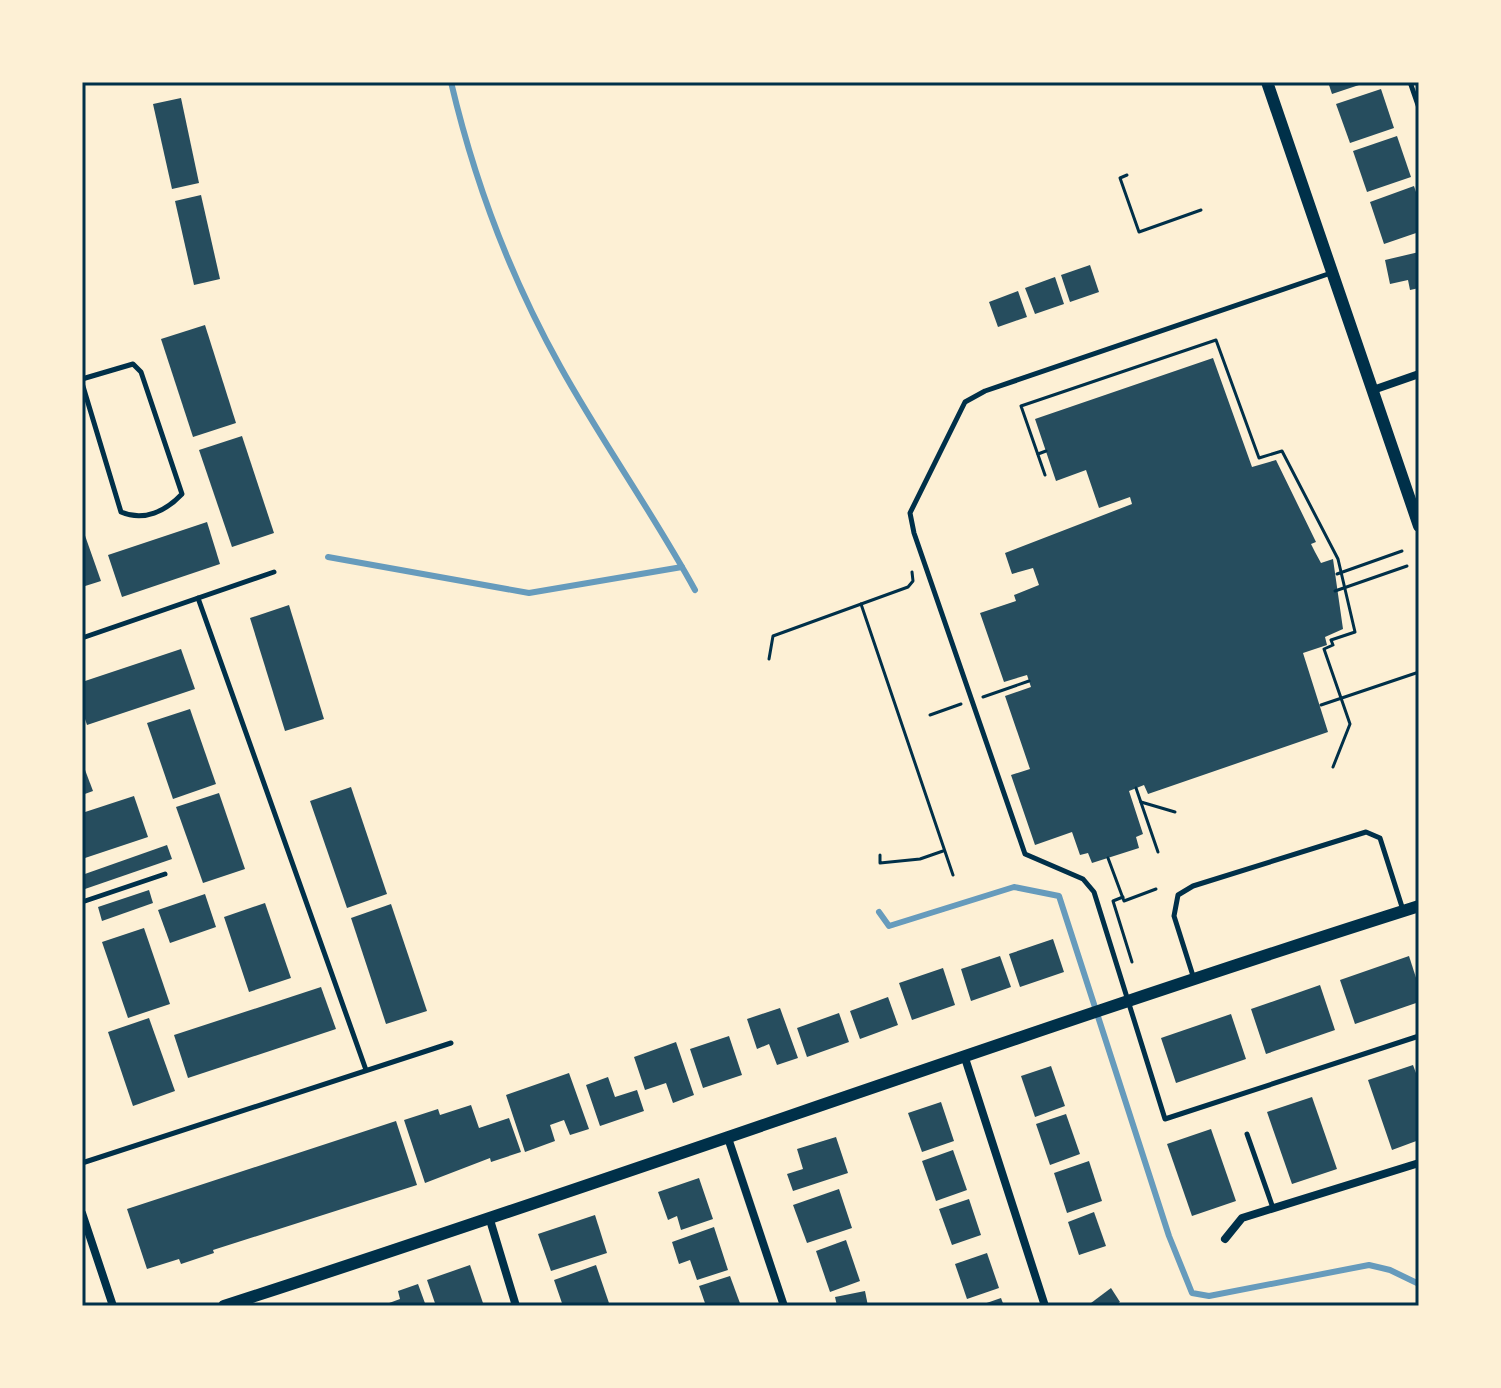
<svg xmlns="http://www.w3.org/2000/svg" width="1501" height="1388" viewBox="0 0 1501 1388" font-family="Commissioner,sans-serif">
<rect width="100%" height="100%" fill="#fdf0d5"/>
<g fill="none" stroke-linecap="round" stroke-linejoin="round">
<g stroke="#669bbc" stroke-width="6">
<path d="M451,82c23,98 60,196 109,284 42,76 93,147 135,224"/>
<polyline points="328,557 529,593 682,567"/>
<polyline points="879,912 889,926 1014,887 1059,896 1169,1236 1192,1293 1209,1296 1369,1265 1390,1270 1419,1284"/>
</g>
</g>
<g fill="#264d5e">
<polygon points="1328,82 1365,82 1365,83 1332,94"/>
<polygon points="1381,89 1394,128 1350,143 1336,104"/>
<polygon points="181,98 199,183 172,189 153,104"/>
<polygon points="1397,136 1411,177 1367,192 1353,151"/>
<polygon points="1414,186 1419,201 1419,232 1384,244 1370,202"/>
<polygon points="201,195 220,279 194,285 175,201"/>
<polygon points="1419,252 1419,288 1410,290 1408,280 1390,284 1385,260"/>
<polygon points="1090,265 1099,292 1070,302 1061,275"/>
<polygon points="1055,277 1064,304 1035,314 1025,288"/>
<polygon points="1018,291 1027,317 998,327 989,302"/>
<polygon points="205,325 236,423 193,437 161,339"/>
<polygon points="1213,358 1252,467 1276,460 1316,542 1311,544 1315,552 1321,563 1333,559 1343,629 1325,637 1327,645 1303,653 1328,732 1148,794 1144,785 1129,791 1143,834 1136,837 1139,848 1092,863 1088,853 1080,855 1072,832 1035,845 1011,775 1030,769 1005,696 1031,687 1027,675 1004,682 980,613 1016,601 1014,595 1039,585 1033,568 1012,574 1005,553 1132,504 1130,497 1099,508 1086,470 1056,481 1035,419"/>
<polygon points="242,436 274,533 232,547 199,450"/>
<polygon points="207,522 220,564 122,597 108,555"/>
<polygon points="82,527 101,581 82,587"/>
<polygon points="289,605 324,719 285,731 250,618"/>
<polygon points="181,649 195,689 87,725 82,710 82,682"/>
<polygon points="190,709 216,784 173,799 147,723"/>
<polygon points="82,762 93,791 82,795"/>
<polygon points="351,787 387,894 347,908 310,801"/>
<polygon points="219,793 245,869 203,883 176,807"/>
<polygon points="134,796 148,837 82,859 82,813"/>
<polygon points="167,845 172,859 85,889 82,875"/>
<polygon points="149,890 153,903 102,921 98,907"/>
<polygon points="205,894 216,927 170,943 158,910"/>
<polygon points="265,903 291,978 249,992 224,917"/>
<polygon points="391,904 427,1011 386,1024 351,918"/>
<polygon points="144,928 170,1004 128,1018 102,942"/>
<polygon points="1053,939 1064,972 1020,987 1009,954"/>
<polygon points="1000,956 1011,987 971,1001 961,969"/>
<polygon points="1409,956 1419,987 1419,1002 1355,1024 1340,980"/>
<polygon points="943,968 955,1005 912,1020 899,983"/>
<polygon points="1320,985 1335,1030 1266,1054 1251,1009"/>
<polygon points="321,987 336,1029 188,1078 174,1035"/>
<polygon points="888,997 898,1025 860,1039 850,1011"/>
<polygon points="780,1008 798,1058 777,1065 769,1044 757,1049 747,1019"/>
<polygon points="839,1013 849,1042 807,1057 797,1028"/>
<polygon points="1231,1014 1246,1059 1176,1083 1161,1038"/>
<polygon points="149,1018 175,1091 133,1106 108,1032"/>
<polygon points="729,1036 742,1075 703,1088 690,1049"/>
<polygon points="676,1042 694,1095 673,1103 666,1083 645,1090 634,1057"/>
<polygon points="1413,1065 1419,1081 1419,1140 1392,1150 1368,1080"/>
<polygon points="1051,1066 1065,1106 1035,1117 1021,1076"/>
<polygon points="569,1073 589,1129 570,1135 564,1120 550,1125 555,1141 525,1152 506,1095"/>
<polygon points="608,1077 615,1097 637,1090 644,1111 600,1126 586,1085"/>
<polygon points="1312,1097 1337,1169 1292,1184 1267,1112"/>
<polygon points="941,1102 954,1141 922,1152 908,1113"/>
<polygon points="471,1105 479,1128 509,1118 521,1152 491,1162 490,1158 425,1183 404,1120 438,1109 440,1115"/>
<polygon points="1066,1114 1080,1154 1050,1165 1036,1124"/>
<polygon points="396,1121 417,1185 213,1250 214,1253 181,1264 179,1259 147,1269 127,1209"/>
<polygon points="1211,1129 1236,1201 1192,1216 1167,1144"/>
<polygon points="836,1137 848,1173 793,1191 787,1174 803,1169 797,1149"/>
<polygon points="953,1150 967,1190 936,1201 922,1161"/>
<polygon points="1089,1161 1102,1201 1067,1213 1054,1173"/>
<polygon points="699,1178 713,1219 681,1230 677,1216 668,1220 658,1192"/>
<polygon points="839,1189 852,1228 807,1243 793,1205"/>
<polygon points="969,1199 981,1235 952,1245 939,1209"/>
<polygon points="1094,1212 1106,1246 1079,1255 1068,1222"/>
<polygon points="595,1215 607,1253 551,1271 538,1234"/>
<polygon points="714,1227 728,1270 697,1280 690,1260 679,1264 672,1242"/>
<polygon points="846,1240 860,1281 830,1292 816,1251"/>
<polygon points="987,1253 999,1288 967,1299 955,1264"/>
<polygon points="470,1265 484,1306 436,1306 427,1280"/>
<polygon points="596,1265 610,1306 563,1306 554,1280"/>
<polygon points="730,1276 741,1306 706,1306 699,1286"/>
<polygon points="418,1284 426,1306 381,1306 400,1299 398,1291"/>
<polygon points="1111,1288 1120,1302 1114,1306 1093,1306 1091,1303"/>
<polygon points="865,1291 868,1306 837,1306 835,1297"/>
<polygon points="1001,1298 1004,1306 978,1306"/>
</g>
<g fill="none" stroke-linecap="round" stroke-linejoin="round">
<g stroke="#003049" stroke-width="3">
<polyline points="1127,175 1120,178 1139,232 1201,210"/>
<polyline points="1038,454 1046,451"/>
<polyline points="1045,475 1021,406 1216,340 1259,458 1282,451 1338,559 1355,632 1331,640 1333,645 1324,649 1350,724 1333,767"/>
<polyline points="1337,574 1402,551"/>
<polyline points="1335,591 1407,566"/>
<polyline points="861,604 953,875"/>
<polyline points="769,659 773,636 908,587 913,581 912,572"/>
<polyline points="983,697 1029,681"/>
<polyline points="1321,705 1419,672"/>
<polyline points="930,715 961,704"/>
<polyline points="1136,788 1158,852"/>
<polyline points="1141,802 1175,812"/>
<polyline points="880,855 880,863 920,859 943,851"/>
<polyline points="1108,858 1124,901 1156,889"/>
<polyline points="1123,897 1113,901 1132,962"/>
</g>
<g stroke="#003049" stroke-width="5">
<polyline points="1410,82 1419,108"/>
<polyline points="1331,273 985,391 965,402 910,513 914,533 1025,854 1083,879 1094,892 1165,1119 1419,1036"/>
<path d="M82,379l51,-15 8,8 41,122c-16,17 -38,28 -61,18l-39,-129"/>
<polyline points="198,598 366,1070"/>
<polyline points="82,638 274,572"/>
<polyline points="82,902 165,874"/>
<polyline points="1194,979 1174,916 1178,895 1193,886 1366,832 1380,838 1403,910"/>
<polyline points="1247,1134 1273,1208"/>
<polyline points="82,1163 451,1043"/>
</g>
<g stroke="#003049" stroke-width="8">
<polyline points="1373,390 1419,374"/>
<polyline points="964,1055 1045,1306"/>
<polyline points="728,1138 784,1306"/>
<polyline points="82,1213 113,1306"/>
<polyline points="490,1220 516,1306"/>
<polyline points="1225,1239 1242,1218 1419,1163"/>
</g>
<g stroke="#003049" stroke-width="12">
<polyline points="1267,82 1419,526"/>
<path d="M224,1306c400,-129 794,-273 1195,-400"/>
</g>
</g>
<rect width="1501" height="1388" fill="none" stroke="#fdf0d5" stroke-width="168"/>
<rect x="84" y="84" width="1333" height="1220" fill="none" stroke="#003049" stroke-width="3"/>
</svg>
